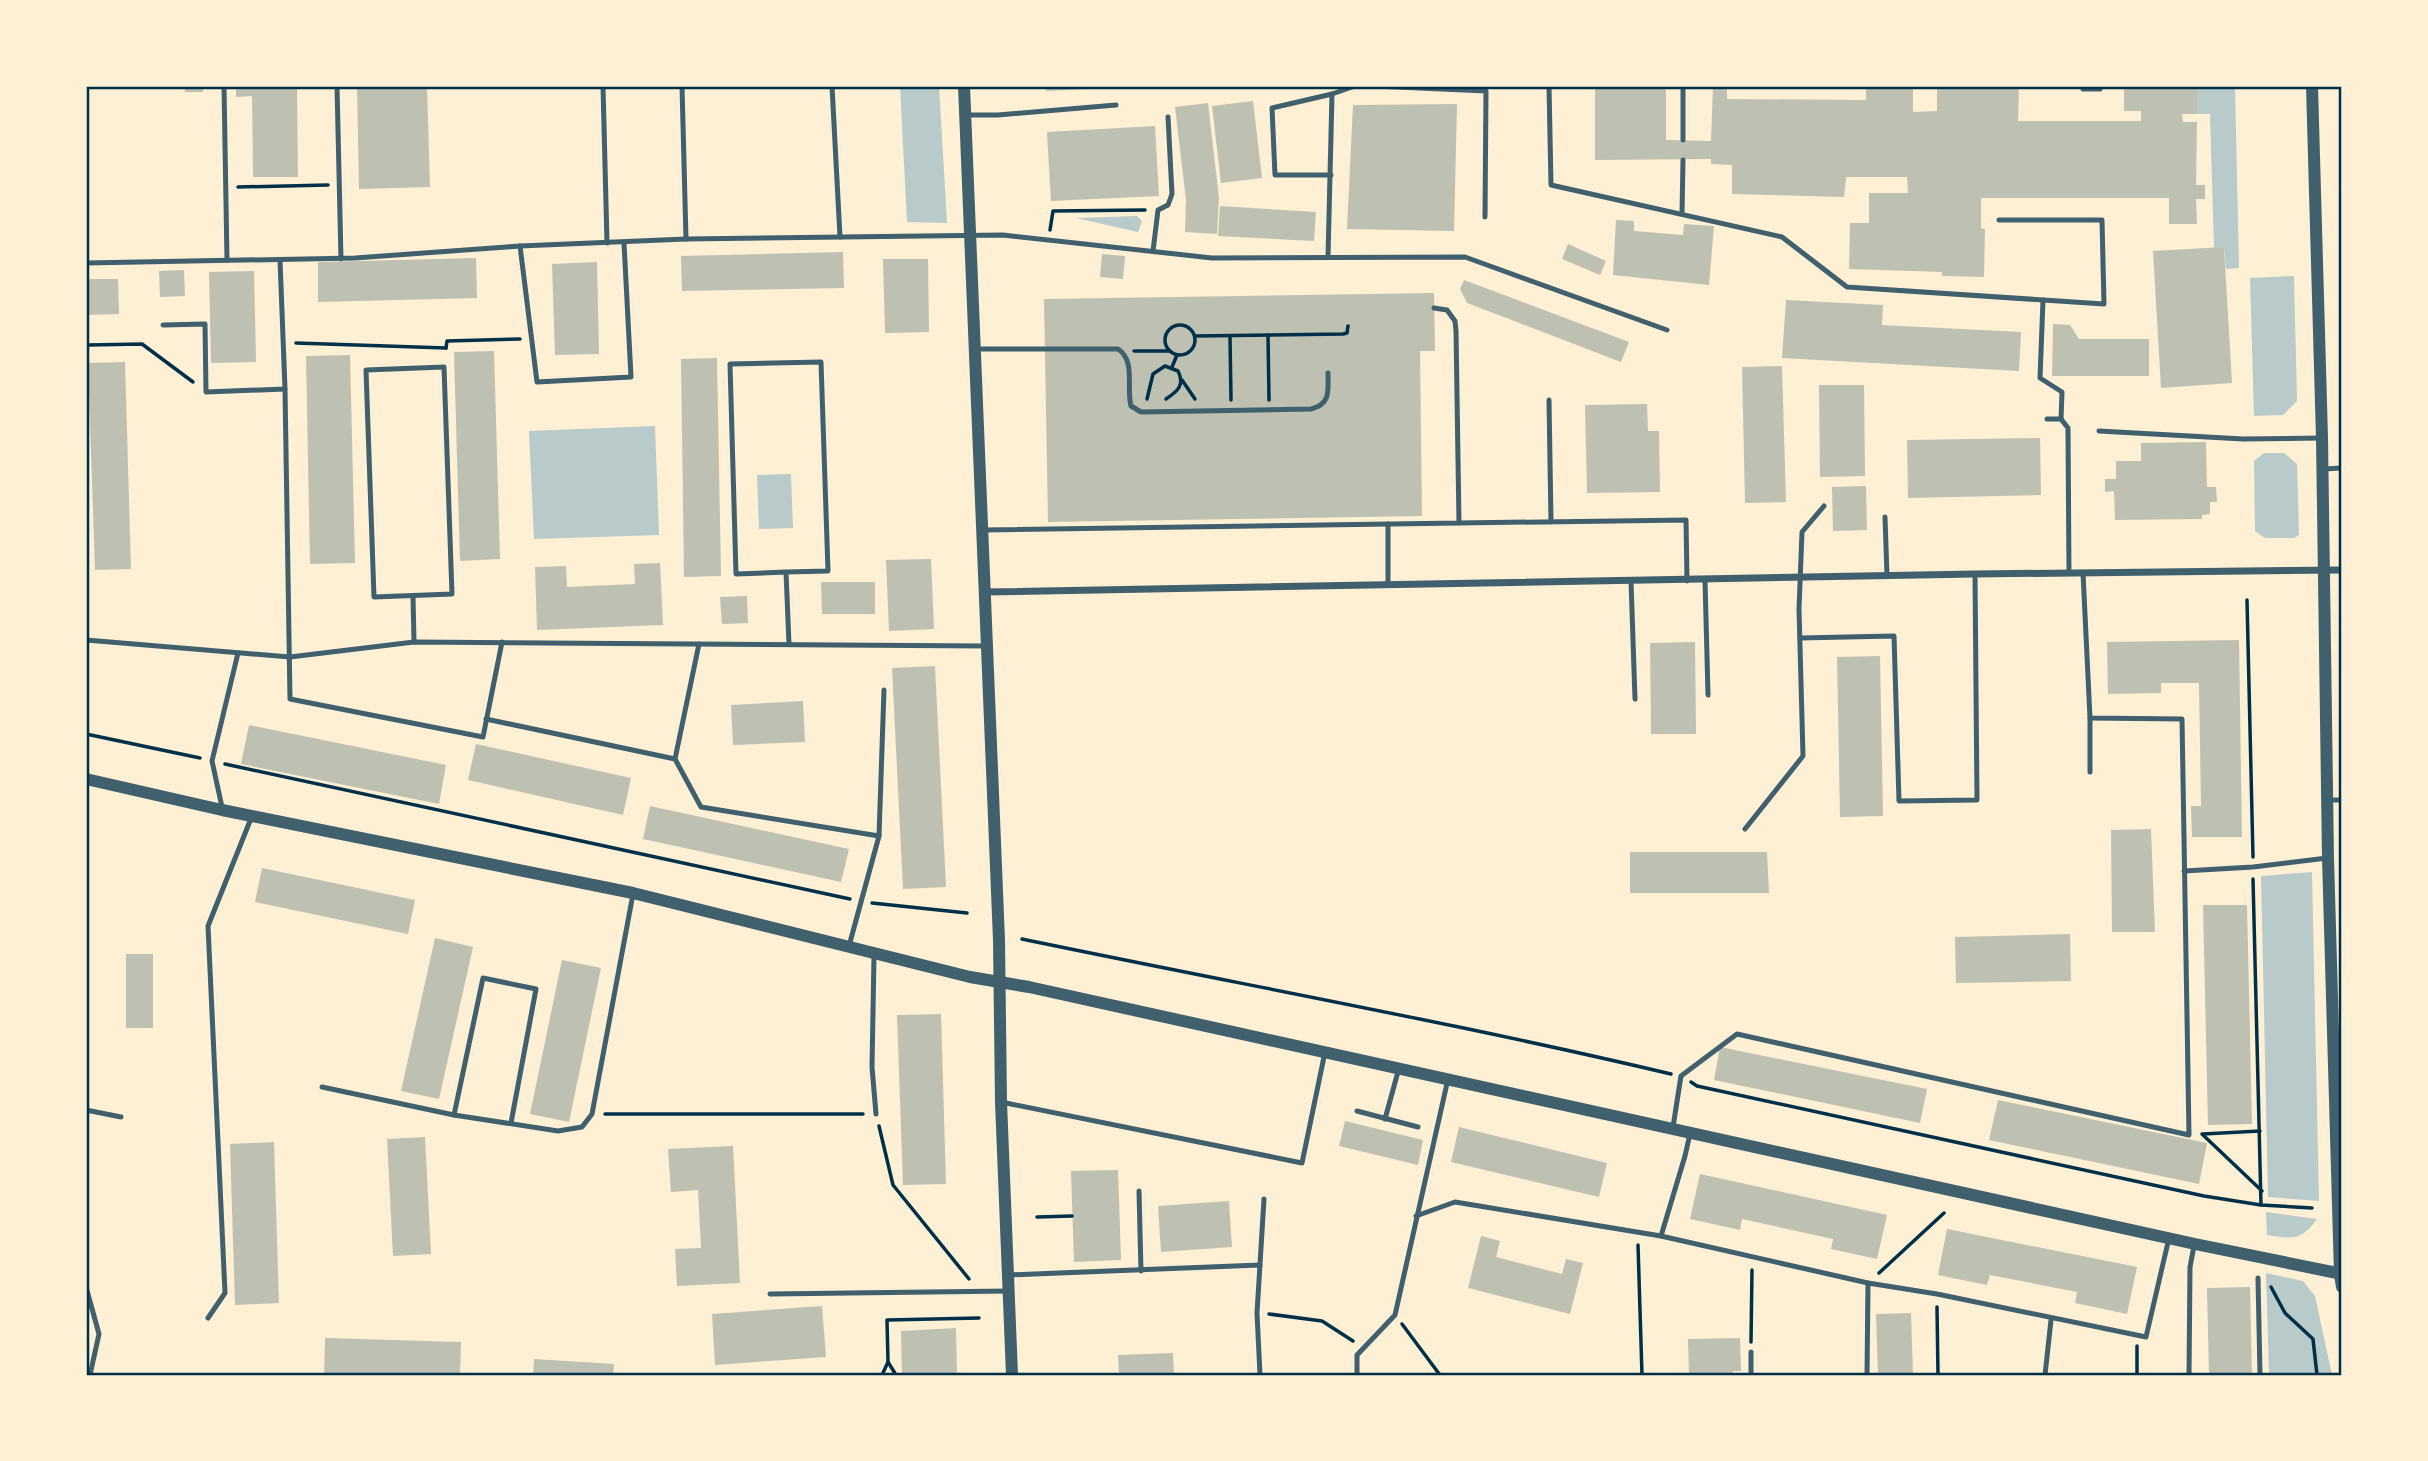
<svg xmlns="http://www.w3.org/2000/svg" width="2428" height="1461" viewBox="0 0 2428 1461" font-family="'DM Sans',sans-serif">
<rect width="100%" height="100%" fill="#fdf0d5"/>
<g fill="#b9caca">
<polygon points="900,86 939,86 947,223 907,222"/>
<polygon points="2197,86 2235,86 2239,268 2226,269 2224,247 2214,248 2210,114 2197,114"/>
<polygon points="1137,216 1142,221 1138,232 1076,218"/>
<polygon points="2294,276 2297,401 2283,415 2254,416 2250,278"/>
<polygon points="655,426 659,535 534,539 529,431"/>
<polygon points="2264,453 2284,453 2297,464 2299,535 2294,538 2265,538 2255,531 2254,461"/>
<polygon points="791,474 793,528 759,529 757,475"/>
<polygon points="2312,872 2319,1201 2268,1197 2261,876"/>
<path d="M2266,1212l51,7c-16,22 -25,20 -50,16z"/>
<polygon points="2266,1273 2303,1281 2315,1296 2332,1375 2269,1375"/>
</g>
<g fill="#bec0b2">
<polygon points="184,86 203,86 203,92 185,92"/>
<polygon points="236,86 297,86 298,177 253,177 252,96 236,97"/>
<polygon points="357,86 427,86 430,187 359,189"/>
<polygon points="1046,86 1090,86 1090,89 1046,91"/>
<polygon points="1595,86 1666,86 1666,140 1711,141 1713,86 1727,86 1727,99 1866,100 1866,86 1913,86 1913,112 1937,111 1937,86 2019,86 2018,121 2141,121 2141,111 2124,111 2124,86 2197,86 2197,114 2182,114 2183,122 2197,122 2196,185 2205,185 2205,199 2196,199 2197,224 2169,224 2169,198 1981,198 1981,228 1985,229 1984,277 1942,276 1942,272 1849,269 1850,223 1869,223 1869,193 1908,193 1907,177 1846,177 1844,197 1732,194 1732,165 1711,164 1711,159 1595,160"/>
<polygon points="1253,101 1262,178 1221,183 1212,106"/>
<polygon points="1208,103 1219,198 1217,234 1185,232 1186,200 1175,107"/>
<polygon points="1457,104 1454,231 1347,229 1353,105"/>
<polygon points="1155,126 1159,196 1051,201 1047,132"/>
<polygon points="1220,206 1316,212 1314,241 1218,236"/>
<polygon points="1616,220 1634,221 1634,231 1683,235 1684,224 1714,226 1709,285 1613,275"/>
<polygon points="1568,244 1606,261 1600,275 1562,259"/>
<polygon points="2224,247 2232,383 2161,388 2153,251"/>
<polygon points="843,252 844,288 682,291 681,256"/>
<polygon points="1102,254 1125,256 1123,279 1100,277"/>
<polygon points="476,258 477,298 318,302 318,262"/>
<polygon points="883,259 928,259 929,332 885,333"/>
<polygon points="597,262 599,354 555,355 552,264"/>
<polygon points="184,270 185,296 160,297 159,271"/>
<polygon points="254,271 256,362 211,363 209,272"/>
<polygon points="86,279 118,279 119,314 86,315"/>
<polygon points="1464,280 1629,342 1621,362 1467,303 1460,289"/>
<polygon points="1434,293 1435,351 1420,351 1422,516 1048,522 1044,299"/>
<polygon points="1786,300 1883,305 1882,325 2021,332 2019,371 1782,358"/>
<polygon points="2053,324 2070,325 2079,339 2149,339 2149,376 2052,376"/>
<polygon points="494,351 500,559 460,561 454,352"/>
<polygon points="350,355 355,563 310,564 306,356"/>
<polygon points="717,358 721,576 684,577 681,359"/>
<polygon points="125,362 131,569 95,570 88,363"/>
<polygon points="1782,366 1786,502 1745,503 1742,367"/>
<polygon points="1819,385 1864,385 1865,476 1820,477"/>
<polygon points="1647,404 1648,431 1659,431 1660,492 1587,493 1585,405"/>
<polygon points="2040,438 2041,495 1908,498 1907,440"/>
<polygon points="2206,442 2207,487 2216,487 2217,502 2210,502 2210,514 2202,515 2202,519 2115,520 2114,491 2105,492 2105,479 2116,479 2116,461 2141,461 2141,443"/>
<polygon points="1866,486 1867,530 1833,531 1832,487"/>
<polygon points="931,559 934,629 889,631 886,560"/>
<polygon points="660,563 663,625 537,630 535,567 566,566 567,587 635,584 634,564"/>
<polygon points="821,582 875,582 875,614 822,614"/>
<polygon points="747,596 748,623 722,624 720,597"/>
<polygon points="2239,640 2242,837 2192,837 2191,806 2201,806 2199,683 2161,683 2161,693 2108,694 2107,642"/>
<polygon points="1695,642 1696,734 1651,734 1650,643"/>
<polygon points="1880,656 1883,816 1840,817 1837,657"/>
<polygon points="935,666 946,887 903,889 892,668"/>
<polygon points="803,701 805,742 733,745 731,705"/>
<polygon points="249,725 446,765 439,804 241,764"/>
<polygon points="476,744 631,778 623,815 468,780"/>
<polygon points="650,806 849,849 841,882 643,839"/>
<polygon points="2151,829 2155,932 2112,932 2111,830"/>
<polygon points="1630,852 1767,852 1769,893 1630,893"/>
<polygon points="262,868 415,900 408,934 255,902"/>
<polygon points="2203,905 2247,905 2252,1124 2208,1125"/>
<polygon points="2070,934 2071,981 1956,983 1955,937"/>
<polygon points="435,938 473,947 439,1099 401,1091"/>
<rect x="126" y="954" width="27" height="74"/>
<polygon points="562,960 601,968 569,1122 530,1114"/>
<polygon points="941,1014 946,1184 903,1185 897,1015"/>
<polygon points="1720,1047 1927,1089 1920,1123 1714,1080"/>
<polygon points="1998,1100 2207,1143 2199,1184 1989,1140"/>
<polygon points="1345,1121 1423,1140 1418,1165 1339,1146"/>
<polygon points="1459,1127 1607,1163 1599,1197 1451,1162"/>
<polygon points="425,1137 431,1254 393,1256 387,1139"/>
<polygon points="274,1142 279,1303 235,1305 230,1144"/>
<polygon points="733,1146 740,1283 677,1286 675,1249 701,1248 698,1190 671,1192 668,1149"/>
<polygon points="1118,1170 1121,1260 1074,1262 1071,1171"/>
<polygon points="1700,1174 1887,1215 1877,1259 1831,1249 1833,1239 1742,1219 1740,1230 1690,1219"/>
<polygon points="1229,1201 1232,1247 1161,1252 1158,1206"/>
<polygon points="1947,1229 2137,1267 2127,1314 2075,1303 2077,1292 1990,1275 1987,1285 1938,1275"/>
<polygon points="1481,1236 1500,1241 1496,1257 1562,1274 1566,1259 1583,1263 1570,1314 1468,1288"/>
<polygon points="2250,1287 2252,1375 2209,1375 2207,1288"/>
<polygon points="822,1306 826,1357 715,1365 712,1314"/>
<polygon points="1911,1313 1913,1375 1878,1375 1876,1314"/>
<polygon points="956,1328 957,1375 902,1375 901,1331"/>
<polygon points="325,1338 461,1342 460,1375 324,1375"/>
<polygon points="1740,1338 1741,1371 1733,1371 1733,1375 1689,1375 1688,1339"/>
<polygon points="1173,1353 1174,1375 1119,1375 1118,1355"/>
<polygon points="534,1359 614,1364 613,1375 533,1375"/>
</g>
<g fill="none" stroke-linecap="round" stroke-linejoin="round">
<g stroke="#003049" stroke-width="3.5">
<polyline points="238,187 328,185"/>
<polyline points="1050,230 1053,211 1145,210"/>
<circle cx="1180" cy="340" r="15"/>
<polyline points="1268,335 1269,400"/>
<polyline points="1195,336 1343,334 1347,333 1348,326"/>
<polyline points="1230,336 1231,400"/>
<polyline points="296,343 446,348"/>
<polyline points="446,348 447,341 520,339"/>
<polyline points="1134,351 1170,351"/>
<polyline points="86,352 88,345 142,344 193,382"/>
<polyline points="1172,367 1177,355"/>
<polyline points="1182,380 1195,399"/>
<path d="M1147,399l6,-25 12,-8 13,5c7,14 0,20 -12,28"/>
<polyline points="2247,600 2253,857"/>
<polyline points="86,734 200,758"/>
<polyline points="225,764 850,899"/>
<polyline points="2253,879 2261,1205"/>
<polyline points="872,903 967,913"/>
<path d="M1022,939c216,45 434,84 649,135"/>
<polyline points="1691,1082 1697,1086 2204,1196 2261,1205 2312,1208"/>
<polyline points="605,1114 863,1114"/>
<polyline points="879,1126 893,1185 969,1279"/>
<polyline points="2202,1134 2262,1191"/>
<polyline points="2203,1134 2260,1131"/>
<polyline points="1037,1217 1072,1216"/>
<polyline points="1638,1245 1642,1375"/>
<polyline points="1879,1273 1944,1213"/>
<polyline points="2271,1287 2285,1313 2313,1339 2317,1375"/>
<polyline points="1937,1307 1938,1375"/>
<polyline points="1269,1314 1322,1321 1353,1341"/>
<polyline points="1402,1324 1440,1375"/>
<polyline points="1751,1342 1752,1270"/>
<polyline points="888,1362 896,1375"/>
<polyline points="882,1375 888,1362 887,1320 979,1318"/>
<polyline points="2137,1375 2137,1346"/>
</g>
<g stroke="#3f606c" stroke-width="5">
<polyline points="224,86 227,260"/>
<polyline points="337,86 341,259"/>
<polyline points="603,86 607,243"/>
<polyline points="682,86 686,239"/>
<polyline points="832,86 840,237"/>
<polyline points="1374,86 1486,91 1485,217"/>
<polyline points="1549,86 1551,185 1782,237 1847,287 2104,304 2102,220 1999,220"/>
<polyline points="2083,89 2100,89 2100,86"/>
<polyline points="966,115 998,115 1116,105"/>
<polyline points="1683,140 1683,86"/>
<polyline points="1331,175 1275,175 1272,108 1332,94"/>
<polyline points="1682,214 1683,160"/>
<polyline points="520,246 537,382 631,377 624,243"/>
<polyline points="1153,251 1158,210 1168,205 1172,194 1168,117"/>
<polyline points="1328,257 1332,94 1355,86"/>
<polyline points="86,263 355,258 520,246 686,239 1003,235 1212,258 1465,257 1667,330"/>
<polyline points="2043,300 2040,378 2062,392 2061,419"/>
<polyline points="163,325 205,324 206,392 285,389 280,260"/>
<path d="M976,349h142c18,12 8,38 13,57l10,6 170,-3c20,-5 17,-18 17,-36"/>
<polygon points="444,367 452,594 374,597 366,370"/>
<polyline points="285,389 290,699 483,737 502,642"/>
<polyline points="1549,400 1551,522"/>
<polyline points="2047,419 2061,419 2068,428 2069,573"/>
<polyline points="2099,431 2243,439 2322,438"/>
<polyline points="2324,469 2342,468"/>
<polyline points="1885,517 1887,576"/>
<polyline points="1459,523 1686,520 1687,581"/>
<polyline points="1388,524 1388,584"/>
<polyline points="984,530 1459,523 1456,331 1455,321 1447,310 1434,308"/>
<polyline points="786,572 828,571 821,362 730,364 736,574 786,572 789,644"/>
<polyline points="1705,580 1708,695"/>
<polyline points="1631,581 1635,699"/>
<polyline points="413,596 414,642"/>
<polyline points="1800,638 1894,636 1899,801 1977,800 1975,574"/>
<polyline points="86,640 290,657 414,642 986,646"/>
<polyline points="2090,718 2090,772"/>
<polyline points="486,719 675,759 701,807 879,836 884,690"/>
<polyline points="675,759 699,644"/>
<polyline points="2327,800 2342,800"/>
<polyline points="222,807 212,761 238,653"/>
<polyline points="1745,829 1803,756 1799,609 1802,532 1824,506"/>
<polyline points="2184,871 2253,867 2327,858"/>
<polyline points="849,946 879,836"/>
<polyline points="874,956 872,1067 876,1114"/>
<polyline points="322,1087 454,1115 558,1131 582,1127 592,1114 633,894"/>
<polyline points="1001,1102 1302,1163 1325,1052"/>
<polyline points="86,1110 121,1117"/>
<polyline points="1357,1111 1418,1127"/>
<polyline points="454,1115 483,978 536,989 511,1123"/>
<polyline points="1385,1119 1399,1068"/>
<polyline points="1673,1127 1681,1076 1737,1034 2189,1135 2182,719 2090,718 2083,573"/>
<polyline points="1690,1134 1685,1156 1661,1236 1868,1283 1937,1294 2146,1337 2169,1238"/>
<polyline points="1139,1191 1141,1271"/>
<polyline points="1416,1216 1455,1202 1661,1236"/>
<polyline points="1008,1275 1260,1265"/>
<polyline points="2258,1278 2260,1375"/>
<polyline points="86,1287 99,1334 90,1375"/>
<polyline points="770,1294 1009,1291"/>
<polyline points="208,1318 225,1293 208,926 252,816"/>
<polyline points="1751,1352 1751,1375"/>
<polyline points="1260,1375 1257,1313 1264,1199"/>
<polyline points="1357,1375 1357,1355 1395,1315 1448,1079"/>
<polyline points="1867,1375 1868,1283"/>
<polyline points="2045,1375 2051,1320"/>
<polyline points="2189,1375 2190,1267 2194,1246"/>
</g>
<polyline stroke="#3f606c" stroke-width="7" points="985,592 1975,574 2342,570"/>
<g stroke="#3f606c" stroke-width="12">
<polyline points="964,86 999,940 1001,1102 1012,1375"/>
<polyline points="2312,86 2322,438 2328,858 2340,1274 2342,1287"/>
<polyline points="86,779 222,810 633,893 970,977 1029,987 2195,1244 2342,1274"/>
</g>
</g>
<rect width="2428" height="1461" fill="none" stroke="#fdf0d5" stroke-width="175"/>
<rect x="88" y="88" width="2252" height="1286" fill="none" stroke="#003049" stroke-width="2.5"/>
</svg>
